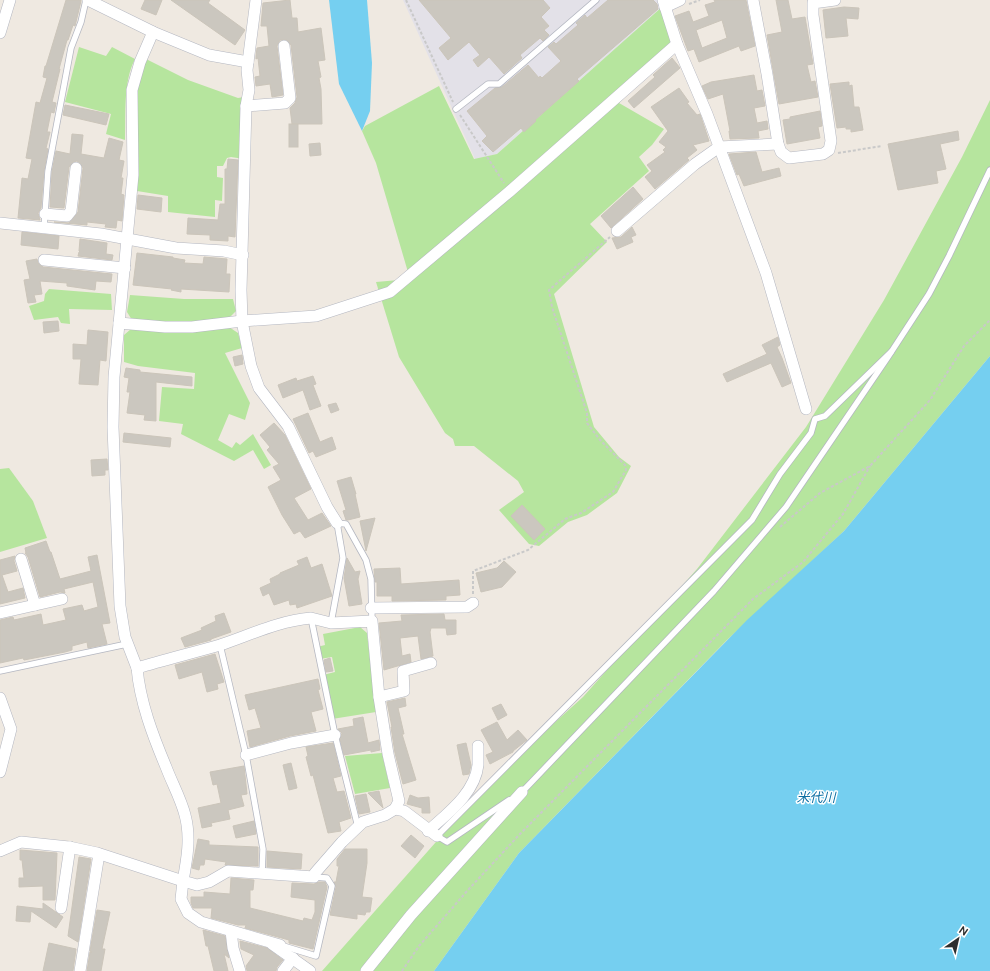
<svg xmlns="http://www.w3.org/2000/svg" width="990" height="971" viewBox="0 0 990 971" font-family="Ubuntu,'Noto Sans JP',sans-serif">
<rect width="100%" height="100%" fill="#efe9e1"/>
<polygon fill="#e3e1e8" points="403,0 661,0 663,6 497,154 475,159"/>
<g fill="#b6e59e">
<polygon points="663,6 673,46 619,103 664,129 652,145 639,157 649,171 590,224 607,242 554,294 594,427 619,457 631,466 617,493 587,515 568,522 539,546 529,544 499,510 524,492 518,481 474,446 455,446 453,439 445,433 399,357 376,282 410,279 376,163 362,131 365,126 439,86 474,159 497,154"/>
<path d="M79,47l27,9 6,-9 23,12c-12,23 -9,55 -10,81l-19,-6 5,-20 -46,-12z"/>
<polygon points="146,59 188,80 238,98 244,97 244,159 231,157 227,158 223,166 217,166 217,177 223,178 222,201 215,200 215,217 168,212 168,196 137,191 137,87"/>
<polygon points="990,100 990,356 844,531 727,640 519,853 434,971 322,971 443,834 532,743 583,697 697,569 806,427 884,300 962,157"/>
<polygon points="49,289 111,294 112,310 69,309 70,324 61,323 58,317 34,320 29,306 44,301 45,294"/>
<path d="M130,295l54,4h49l3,12 -8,8c-32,3 -63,4 -96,1l-5,-8z"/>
<polygon points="229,327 238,333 242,348 225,353 250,403 245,420 229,414 218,440 232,448 236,442 240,445 253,434 271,465 264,469 253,450 234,461 181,434 183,424 159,421 162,387 194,389 195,373 138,366 124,362 124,335 131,329 159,332 180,332"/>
<polygon points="9,468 33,501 47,538 0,552 0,469"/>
<polygon points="360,627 367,633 376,712 332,719 323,675 335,672 332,657 320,659 317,647 325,645 323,634"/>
<polygon points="382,753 390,788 355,794 345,756"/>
</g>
<g fill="#75cff0">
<polygon points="329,0 367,0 372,63 370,111 362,131 339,84"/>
<polygon points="990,356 990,971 434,971 519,853 747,620 844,531"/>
</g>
<g fill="#cbc7bf" stroke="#cbc5ba" fill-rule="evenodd">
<polygon points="66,0 81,0 81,1 75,26 73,25 68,40 67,40 59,69 60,69 52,102 56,103 54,113 51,112 47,132 50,132 46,148 48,149 44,171 41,208 38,213 40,220 18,218 22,178 28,179 32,159 26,158 36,102 40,103 47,78 43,77 45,66 46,66"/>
<polygon points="145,0 162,0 156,15 141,9"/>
<polygon points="171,0 210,0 208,3 245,30 235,45"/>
<polygon points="290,0 292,18 297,18 298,32 321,28 325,60 318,61 321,77 319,78 321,89 322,124 292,124 290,108 295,103 297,97 291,45 287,40 280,40 277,46 283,95 272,97 270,84 256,86 255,77 260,76 258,58 256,59 256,56 257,48 269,46 267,26 261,26 263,3"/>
<polygon points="419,0 543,0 550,8 541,17 549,26 544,30 549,35 543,41 540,38 520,55 522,58 504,74 489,57 478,67 473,60 480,55 469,42 448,60 439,48 451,38"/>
<polygon points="608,0 653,0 657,4 658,9 577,79 579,81 535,120 536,121 524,132 521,128 493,152 482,141 487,136 467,111 495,88 502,87 528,65 539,78 540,76 542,78 561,61 548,47 554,42 556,44 578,25 576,23 585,15 587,18"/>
<path d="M714,0h32l9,46 -14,5 -2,-5 -40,16 -5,-13 -6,2 -13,-35 14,-5 4,11 16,-6 -4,-11 10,-3zM722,20l5,18 -25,10 -6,-18z"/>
<polygon points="776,0 788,0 792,19 805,17 813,64 807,65 811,82 815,81 818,97 779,104 767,35 782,32"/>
<polygon points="844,7 859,8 858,19 846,18 848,36 826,38 823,10"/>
<polygon points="672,58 680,68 634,108 628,101 655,77 653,75"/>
<polygon points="754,75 757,91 762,90 765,106 754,108 757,123 767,121 768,129 758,131 759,138 730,139 729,131 730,131 723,94 708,99 702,86 711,82"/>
<polygon points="849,82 849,86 852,85 854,107 859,107 863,130 851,132 851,129 846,129 846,127 837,128 830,84"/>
<polygon points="679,88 689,102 687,103 697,115 700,114 709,141 693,145 697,150 687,158 689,160 655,189 645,177 652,171 647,165 665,152 663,150 666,147 659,142 668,131 651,107"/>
<polygon points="65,105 109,114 106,125 63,115"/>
<polygon points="820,111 822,126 818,127 820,138 787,144 783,120 790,119 790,117"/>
<rect x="289" y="124" width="9" height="23"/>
<polygon points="958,131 959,140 940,144 946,169 936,171 938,183 898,190 888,144"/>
<polygon points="72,134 83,135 81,154 104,158 109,138 123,142 119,160 124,161 121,178 123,178 121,194 124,195 122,221 117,220 116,228 105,227 106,224 87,222 87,225 54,222 69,223 76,215 78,212 83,168 80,163 77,161 73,162 69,167 64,208 50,207 52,172 56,151 70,154"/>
<polygon points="320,143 321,155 310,156 309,144"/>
<polygon points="756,152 762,172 779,168 781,176 744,186 739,174 737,175 729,154"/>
<polygon points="228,159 238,160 235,237 228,236 228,241 210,240 210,235 187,234 188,218 218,220 220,204 225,204 225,169 227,169"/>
<polygon points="633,187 643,199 611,228 601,216"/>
<polygon points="138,195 162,198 161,212 137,209"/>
<polygon points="632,227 636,235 631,237 633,242 617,249 612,238 621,237"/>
<polygon points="22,232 59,236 58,249 21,245"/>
<polygon points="80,239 107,243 106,254 113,255 112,260 78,256 79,252 80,251 79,251"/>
<polygon points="137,253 173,257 173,258 185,260 184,263 203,264 204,257 227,259 226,274 230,274 229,292 181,289 181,292 171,290 172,289 133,285"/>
<polygon points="37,259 38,263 43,267 112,274 111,282 96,281 95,290 67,286 67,283 40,281 42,294 34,295 36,302 28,303 24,280 30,279 26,261"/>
<polygon points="58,321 59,331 44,333 43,322"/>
<polygon points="88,330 108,332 106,361 100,360 98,385 79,384 81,359 73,359 73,344 87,345"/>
<polygon points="778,337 780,345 777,347 782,358 791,383 782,387 771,363 727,382 723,374 767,354 762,345"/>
<polygon points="242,355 243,364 235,366 233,357"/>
<polygon points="126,368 140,370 140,372 192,377 192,386 156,382 156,421 144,420 145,415 127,413 130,392 127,392 129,378 124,377"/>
<polygon points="313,376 316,384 313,385 321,406 310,410 303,390 283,398 278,385 296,378 297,381"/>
<polygon points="336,403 339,410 331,413 328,405"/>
<polygon points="308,413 320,442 332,437 336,449 316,457 313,451 309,453 293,419"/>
<polygon points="274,423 285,435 311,489 294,498 308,520 322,513 331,526 305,538 300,531 294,534 282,515 268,487 281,480 273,467 279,464 267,450 270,447 260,435"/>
<polygon points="124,433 171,438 170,447 123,442"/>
<polygon points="107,459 108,470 105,470 105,475 92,476 91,460"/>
<polygon points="351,477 356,494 355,494 360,517 348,520 346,520 343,511 346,510 337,481"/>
<polygon points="522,505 545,529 534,540 511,516"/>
<polygon points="375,518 366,551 360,521"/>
<polygon points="46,541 50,552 51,552 60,579 91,571 88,557 97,555 110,623 102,624 107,644 88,648 87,642 72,646 72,650 65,652 24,660 23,658 0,663 0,620 13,617 14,620 41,614 43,625 66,620 63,609 82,605 84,611 98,607 93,582 64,589 65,593 60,592 40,597 28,557 25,553 26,553 25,548"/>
<polygon points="15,556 14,561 17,571 2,575 8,592 23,588 25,598 0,604 0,560"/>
<polygon points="307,557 311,568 322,564 332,596 297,608 296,604 290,605 289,600 274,605 269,593 263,596 260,588 271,583 270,579 280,574 280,573 299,565 297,561"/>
<polygon points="347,558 355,572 360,571 358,579 362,604 349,606 344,578"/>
<polygon points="504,561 516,572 502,587 481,592 476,573 497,568"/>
<polygon points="400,568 401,584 459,580 460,595 446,596 446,600 392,601 392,596 377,596 377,582 375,582 374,569"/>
<polygon points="224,613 231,632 211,639 211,640 185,647 181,638 202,630 201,628 216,621 215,616"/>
<polygon points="444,614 445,620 456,620 456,634 447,635 446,628 431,628 430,632 433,656 421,659 418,636 400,638 402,656 410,654 411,662 384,670 379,623 402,621 401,615"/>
<polygon points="215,654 224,682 217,684 218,689 207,692 202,672 179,679 175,665"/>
<polygon points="330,658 333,671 326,672 324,660"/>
<polygon points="318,679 320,689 318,690 323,709 311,712 316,731 290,736 250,747 247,731 261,728 255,708 249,710 245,695"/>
<polygon points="405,698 406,706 398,708 404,734 402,734 416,780 403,784 395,753 391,727 392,727 387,702"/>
<polygon points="501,704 507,715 498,720 492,708"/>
<polygon points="363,717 368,743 379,740 380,750 371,752 371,750 344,755 340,739 342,733 338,729 354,726 353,719"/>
<polygon points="497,722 507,740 518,730 527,740 513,751 513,752 490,764 486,755 493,752 481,730"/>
<polygon points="333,743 341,776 333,778 337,792 344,791 351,818 339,822 341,831 328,833 313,775 311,776 306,757 308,756 306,747"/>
<polygon points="466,743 471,765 469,774 463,775 457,745"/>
<polygon points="291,763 297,788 289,790 283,765"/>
<polygon points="244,766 247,794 241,795 244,806 228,810 230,819 211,823 212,826 202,828 198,808 221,803 217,784 213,785 210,772"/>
<polygon points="379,791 383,808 368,793"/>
<polygon points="366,794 370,812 359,814 355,796"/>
<polygon points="410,795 418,798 429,797 430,813 422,813 422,808 407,804"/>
<polygon points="254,821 256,834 236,838 233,826"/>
<polygon points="411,835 424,846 415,858 401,846"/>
<polygon points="198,839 209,841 209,845 258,847 258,866 225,865 226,862 205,859 204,865 200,865 199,870 192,868"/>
<polygon points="345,849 367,849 367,863 362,897 372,898 370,912 366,912 365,915 357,914 357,919 330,915 336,887 334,882 336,882 339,866 337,866 337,859"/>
<polygon points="20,850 57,853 55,900 43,900 43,886 19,887 19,878 24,878 22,860 20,860"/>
<polygon points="267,851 302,854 301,869 267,867"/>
<polygon points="79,857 91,859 78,942 68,936"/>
<polygon points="231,878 254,880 253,890 250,890 250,908 303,921 304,918 312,920 315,912 315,900 291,897 292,883 314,884 319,882 325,882 327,887 313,949 289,943 289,940 245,928 246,925 238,925 211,918 212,908 193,908 191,903 191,897 204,897 204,892 230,894"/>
<polygon points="43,903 63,917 56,928 31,911 30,922 16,921 17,906 43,909"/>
<polygon points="97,910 110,912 102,949 105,949 101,971 87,971 90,952 92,952 90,951"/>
<polygon points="203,930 225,936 229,958 224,954 228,971 214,971 208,946 206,946"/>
<polygon points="240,941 267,948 283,960 277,967 276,971 247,971 246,966 254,955 241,949"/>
<polygon points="49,943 76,949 73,971 43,971"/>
</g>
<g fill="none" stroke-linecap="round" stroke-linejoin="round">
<defs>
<g id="service">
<polyline points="456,109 488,84 499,84 596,0"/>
<polyline points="44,228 48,171 71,48 81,22 86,0"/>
<polyline points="311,618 335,735 358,827"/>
<polyline points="331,623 343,558 337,523 346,524 366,560 371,579 372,621"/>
<polyline points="220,645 246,755 263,849 262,873"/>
<polyline points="0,671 127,644"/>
<polyline points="522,792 714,591 786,507 888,357 929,294 949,256 990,170"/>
<polyline points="509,800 447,842 437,836 752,520 780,474 811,433 815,419 825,416 891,352"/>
<polyline points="280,945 316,956 332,886 327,878 314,877"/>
</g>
<g id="minor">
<polyline points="88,0 153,32 209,55 248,62"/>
<polyline points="256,0 247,70 249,90 246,106 241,290 242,321 251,366 259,388 288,426 327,507 337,523"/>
<polyline points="663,0 677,44 707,114 766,273 806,409"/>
<polyline points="753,0 767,74 778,144 781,152 789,158 823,154 829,150 831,141 813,15 813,3 835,0"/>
<polyline points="665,7 680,0"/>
<polyline points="0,33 10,0"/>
<polyline points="246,106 285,103 290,98 284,46"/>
<polyline points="45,214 67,216 71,211 76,168"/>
<polyline points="0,223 101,234 176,248 224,251 243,255"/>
<polyline points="617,231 695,164 719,147 778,144"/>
<polyline points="44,260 125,268"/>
<polyline points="119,323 165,327 192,327 242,321 316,316 390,292 509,192 677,44"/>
<polyline points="21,559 35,605"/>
<polyline points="371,608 467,607 473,603"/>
<polyline points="0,613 62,599"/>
<path d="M311,618l20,5 41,-2 7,76 9,57 11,47 -4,8 -10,6 -22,7 -21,20 -27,31 -1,4 -86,-6 -19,11 -12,3 -14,-4c4,-22 8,-44 2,-66 -4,-16 -13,-32 -19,-48 -13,-31 -26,-65 -29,-99 27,-8 55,-15 83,-23 30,-10 58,-24 91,-27z"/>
<polyline points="137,668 125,637 120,606 113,427 114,377 133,175 132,90 140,62 153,32"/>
<polyline points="379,697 404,691 403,671 431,663"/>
<polyline points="0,698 11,729 0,772"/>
<polyline points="246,755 291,743 335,735"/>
<polyline points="395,809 404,811 437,836"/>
<path d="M428,831c20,-18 47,-38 50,-66 0,-6 0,-13 0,-19"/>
<polyline points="0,851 21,842 69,847 97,853 183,881 181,899 188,913 201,922 280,945"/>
<polyline points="61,908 70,847"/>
<polyline points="231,931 233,948 240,971"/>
<polyline points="272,944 310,971"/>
<polyline points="80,971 99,854"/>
<polyline points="283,971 293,958"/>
<polyline points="366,971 411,915 522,792"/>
</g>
</defs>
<use href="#service" stroke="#b4b7c1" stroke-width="7"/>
<use href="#minor" stroke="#b4b7c1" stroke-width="12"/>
<g stroke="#c9c9c9" stroke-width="2" stroke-dasharray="3 2" stroke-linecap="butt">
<polyline points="406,0 453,102"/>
<polyline points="689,4 700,0"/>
<polyline points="460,115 504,183"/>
<polyline points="838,153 882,146"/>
<polyline points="780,527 820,493 870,466 930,400 964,346 990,320"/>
<polyline points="473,594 473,571 528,550 565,519 581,513 613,492 626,470 625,465 600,440 587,423 587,413 552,307 549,290 610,237"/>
<polyline points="402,971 419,946 468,890 520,834 753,599 803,562 843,514 870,466"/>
</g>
<use href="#service" stroke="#fff" stroke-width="5.5"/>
<use href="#minor" stroke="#fff" stroke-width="11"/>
</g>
<g text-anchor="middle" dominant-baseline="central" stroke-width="3" stroke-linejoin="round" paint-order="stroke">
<g font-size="13" font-style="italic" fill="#0d6fa3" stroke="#fff">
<text x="816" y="797">米代川</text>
</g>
</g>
<g transform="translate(958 939) rotate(34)" stroke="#ffffff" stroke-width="3" paint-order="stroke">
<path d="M0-3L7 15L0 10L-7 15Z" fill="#2e2e2e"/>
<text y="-6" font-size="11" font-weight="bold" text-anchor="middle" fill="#2e2e2e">N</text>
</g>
</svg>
